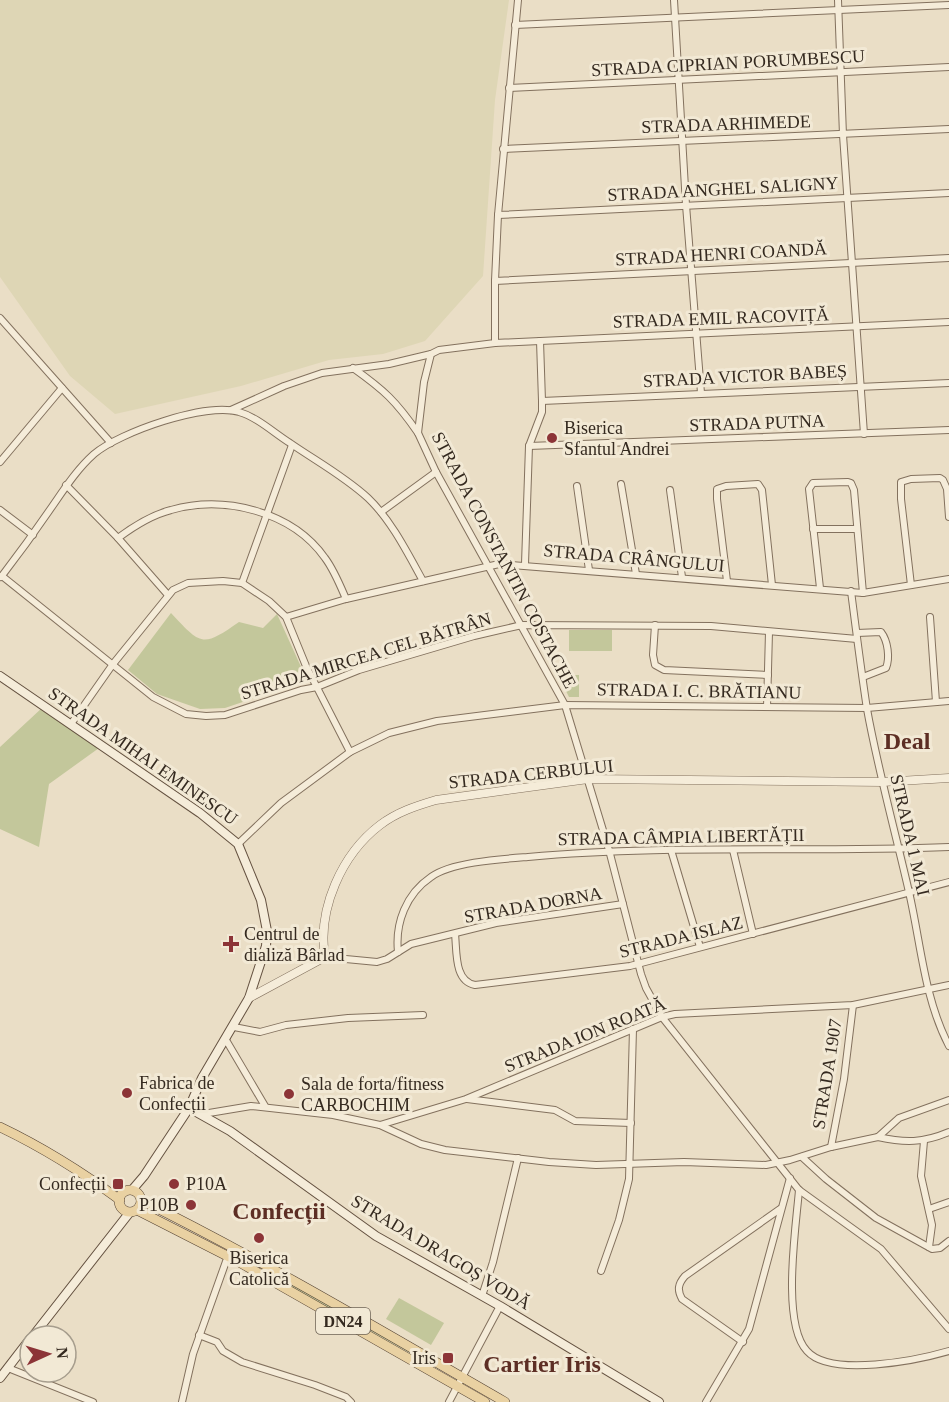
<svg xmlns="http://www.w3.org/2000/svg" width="949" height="1402" viewBox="0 0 949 1402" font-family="'Times New Roman',serif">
<rect width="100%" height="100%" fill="#eadec6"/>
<polygon fill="#ded6b5" points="0,0 509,0 495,100 483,276 425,341 383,354 329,360 241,386 115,414 70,376 0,277"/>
<g fill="#c3c79b">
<path d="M171,613c30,32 31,35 68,9l24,6 14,-14 30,66 -82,28 -25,1 -43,-15 -29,-24z"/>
<rect x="569" y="630" width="43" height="21"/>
<polygon points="558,675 579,675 579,697 569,697"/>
<polygon points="43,707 99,748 49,784 39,847 0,829 0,747"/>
<polygon points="263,1267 442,1367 440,1370 261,1270"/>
<polygon points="399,1298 444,1323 431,1345 386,1319"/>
</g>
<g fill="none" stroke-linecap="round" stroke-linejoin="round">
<defs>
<g id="minor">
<polyline points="518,0 498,215 495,281 495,343 439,350 431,354 424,382 418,433 436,472 565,705 609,850 641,974 646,988 662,1017 799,1190 881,1249 949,1329"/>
<polyline points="674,0 686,205 701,393"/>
<polyline points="838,0 843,135 864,434"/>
<polyline points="515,25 949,5"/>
<polyline points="509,88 949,67"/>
<polyline points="503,149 949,129"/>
<polyline points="498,215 949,193"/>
<polyline points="495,281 949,258"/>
<polyline points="0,318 111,443"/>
<polyline points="495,343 949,322"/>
<path d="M353,368c31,22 43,33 65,65"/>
<polyline points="542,401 949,383"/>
<polyline points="231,410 284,386 322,373 389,364 431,354"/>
<polyline points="529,446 949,430"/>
<polyline points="0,462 62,388"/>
<polyline points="621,484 636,574"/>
<polyline points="66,485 118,538"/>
<polyline points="577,486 589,570"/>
<polyline points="670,490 682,577"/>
<polyline points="0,510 33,535"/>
<polyline points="381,512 436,472"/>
<polyline points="813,529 857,529"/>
<polyline points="525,564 529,446 542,412 542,401 540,341"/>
<polyline points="2,576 153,697 186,714 206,716 225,715 301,690 317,687 359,670 474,636 522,625 711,626 857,639"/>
<path d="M1,577c17,-22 33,-44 48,-66 14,-20 27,-41 45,-57 26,-22 112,-52 145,-42 18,5 35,21 51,31 26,18 54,33 78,55 23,22 39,54 55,83"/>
<polyline points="727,581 717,499 717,489 726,486 758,484 762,490 772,585"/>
<polyline points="242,583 292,445"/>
<polyline points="911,585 901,499 901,482 911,479 940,478 943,480 947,489 949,517"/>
<polyline points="820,588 809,489 813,483 848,482 851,483 854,490 863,593"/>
<path d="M851,591c5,39 10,79 16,118 11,61 28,122 42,183 12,52 15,106 40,154"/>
<path d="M168,595l-50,-57c16,-12 33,-23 53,-28 53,-15 121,1 154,48 9,12 15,27 21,41"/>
<polyline points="286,617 346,599 499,564 863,593 949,579"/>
<polyline points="930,617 936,702"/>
<polyline points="655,625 653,655 655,665 664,670 768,675"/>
<path d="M857,633l24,-1c7,9 9,26 5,36l-23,9"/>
<polyline points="767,707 769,632"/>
<polyline points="71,724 113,664 173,590 188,583 223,581 242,583 269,601 286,617 306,666 350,752"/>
<polyline points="238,844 281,803 350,752 389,733 437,721 565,705 867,708 949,701"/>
<polyline points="671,850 700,947"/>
<polyline points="733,850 753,934"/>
<path d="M455,934c2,18 -1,47 20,51l155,-19 319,-84"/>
<path d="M398,952c-3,-29 8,-58 33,-75 20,-15 71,-18 97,-20 140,-13 281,-4 421,-10"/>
<polyline points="325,957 377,962 387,959 411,944 496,923 623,904"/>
<polyline points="234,1027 260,1032 286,1025 348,1018 423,1015"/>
<polyline points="226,1040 265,1106"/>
<polyline points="467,1099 555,1110 575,1121 631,1123"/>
<polyline points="203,1114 251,1106 333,1115 380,1125 421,1144 445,1150 549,1162 596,1165 684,1162 766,1165 790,1160 831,1147 878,1137 899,1118 949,1100"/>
<polyline points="380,1125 466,1099 662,1017 675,1014 853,1005 949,985"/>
<path d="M878,1137c27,6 45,6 71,-5"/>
<polyline points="924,1141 921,1176 932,1225 929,1247"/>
<polyline points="831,1147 844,1079 853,1005"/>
<polyline points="802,1157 826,1179 876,1218 932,1249 940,1248 949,1241"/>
<path d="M799,1190c-3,37 -18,133 8,161 24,27 111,9 142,0"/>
<polyline points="929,1209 949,1202"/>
<polyline points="601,1271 619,1220 629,1179 633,1029"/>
<polyline points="482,1296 493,1262 518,1158"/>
<polyline points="199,1335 217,1342 223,1351 242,1362 315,1385 346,1397 351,1402"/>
<path d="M743,1342l-61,-43c-5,-9 -4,-15 3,-23l95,-67"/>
<polyline points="8,1368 93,1402"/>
<polyline points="182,1402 193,1354 229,1253"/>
<polyline points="449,1402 500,1306"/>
<polyline points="706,1402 749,1329 790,1178"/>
</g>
<path id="tertiary" d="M249,998l76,-41c-8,-48 17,-103 55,-132 17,-13 36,-19 56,-25l152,-21 294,3 67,-4"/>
<g id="secondary">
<polyline points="0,676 200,813 238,844 261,900 267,931 266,946 249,998 202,1078 189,1108 144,1176 132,1190"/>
<polyline points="189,1108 230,1131 376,1236 500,1306 659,1402"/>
<polyline points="33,1336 130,1212"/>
<polyline points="0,1378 30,1339"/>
</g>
<g id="primary">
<path d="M0,1127c42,20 82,45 120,73"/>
<circle cx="130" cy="1201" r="11"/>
<path d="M141,1200c125,62 244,133 364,202"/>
<polyline points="137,1210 239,1262 485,1402"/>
</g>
</defs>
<use href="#minor" stroke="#83715e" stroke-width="8"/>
<use href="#tertiary" stroke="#83715e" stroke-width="9"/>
<use href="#secondary" stroke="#655241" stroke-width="10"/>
<use href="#primary" stroke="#524031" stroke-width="10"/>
<use href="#minor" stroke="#f5ecd9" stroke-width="6"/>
<use href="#tertiary" stroke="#f5ecd9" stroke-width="8"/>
<use href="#secondary" stroke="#f5ecd9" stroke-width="8"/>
<use href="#primary" stroke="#e9d1a2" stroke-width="9"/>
</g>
<g fill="#8c3437" stroke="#f2e9d5" stroke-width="2">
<circle cx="552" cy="438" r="6"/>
<path d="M228 935h6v6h6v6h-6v6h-6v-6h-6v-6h6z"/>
<circle cx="127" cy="1093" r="6"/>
<circle cx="289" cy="1094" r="6"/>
<rect x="112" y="1178" width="12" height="12" rx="3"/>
<circle cx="174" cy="1184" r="6"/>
<circle cx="191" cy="1205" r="6"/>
<circle cx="259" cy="1238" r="6"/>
<rect x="442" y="1352" width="12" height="12" rx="3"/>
</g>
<g text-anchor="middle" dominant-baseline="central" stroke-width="6" stroke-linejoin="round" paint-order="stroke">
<rect fill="#f2e9d5" stroke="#6e6356" stroke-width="1.5" x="316" y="1308" width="54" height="26" rx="4.5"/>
<g font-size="16" font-weight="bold" fill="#352a20">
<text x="343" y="1321">DN24</text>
</g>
<g font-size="18" fill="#352a20" stroke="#f2e9d5">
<text transform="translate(728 63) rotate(-3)">STRADA CIPRIAN PORUMBESCU</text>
<text transform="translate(726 124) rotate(-2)">STRADA ARHIMEDE</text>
<text transform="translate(723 189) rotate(-3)">STRADA ANGHEL SALIGNY</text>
<text transform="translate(721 254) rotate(-3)">STRADA HENRI COANDĂ</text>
<text transform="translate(721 318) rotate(-2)">STRADA EMIL RACOVIȚĂ</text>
<text transform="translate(745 376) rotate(-3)">STRADA VICTOR BABEȘ</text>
<text transform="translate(757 423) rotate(-2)">STRADA PUTNA</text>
<text transform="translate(634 558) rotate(5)">STRADA CRÂNGULUI</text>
<text transform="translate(504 560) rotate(62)">STRADA CONSTANTIN COSTACHE</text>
<text transform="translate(366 656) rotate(-17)">STRADA MIRCEA CEL BĂTRÂN</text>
<text transform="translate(699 691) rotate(1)">STRADA I. C. BRĂTIANU</text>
<text transform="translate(143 756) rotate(35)">STRADA MIHAI EMINESCU</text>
<text transform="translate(531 774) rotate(-6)">STRADA CERBULUI</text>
<text transform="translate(910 835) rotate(77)">STRADA 1 MAI</text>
<text transform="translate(681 837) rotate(-1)">STRADA CÂMPIA LIBERTĂȚII</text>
<text transform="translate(533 905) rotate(-10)">STRADA DORNA</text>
<text transform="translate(681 937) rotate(-14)">STRADA ISLAZ</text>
<text transform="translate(585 1035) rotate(-22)">STRADA ION ROATĂ</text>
<text transform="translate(827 1074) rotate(-81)">STRADA 1907</text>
<text transform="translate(441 1252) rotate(31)">STRADA DRAGOȘ VODĂ</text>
</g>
<g font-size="18" fill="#352a20" stroke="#f2e9d5" text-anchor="start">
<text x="564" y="428">Biserica<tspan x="564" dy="21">Sfantul Andrei</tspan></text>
<text x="244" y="934">Centrul de<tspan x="244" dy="21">dializă Bârlad</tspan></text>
<text x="139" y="1083">Fabrica de<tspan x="139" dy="21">Confecții</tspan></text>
<text x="301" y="1084">Sala de forta/fitness<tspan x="301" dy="21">CARBOCHIM</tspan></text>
<text x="106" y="1184" text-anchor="end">Confecții</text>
<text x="186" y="1184">P10A</text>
<text x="179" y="1205" text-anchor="end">P10B</text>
<text x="259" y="1258" text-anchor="middle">Biserica<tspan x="259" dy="21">Catolică</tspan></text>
<text x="436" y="1358" text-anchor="end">Iris</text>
</g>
<g font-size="24" font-weight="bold" fill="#5d2e24" stroke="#f2e9d5">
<text x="907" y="741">Deal</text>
<text x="279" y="1211">Confecții</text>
<text x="542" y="1364">Cartier Iris</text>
</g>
</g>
<g transform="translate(48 1354) rotate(86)"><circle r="28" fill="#f2e9d5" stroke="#a69d8d" stroke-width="1.5"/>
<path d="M0-4.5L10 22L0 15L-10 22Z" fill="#8c3437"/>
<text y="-9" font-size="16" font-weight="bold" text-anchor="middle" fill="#352a20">N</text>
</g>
</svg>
